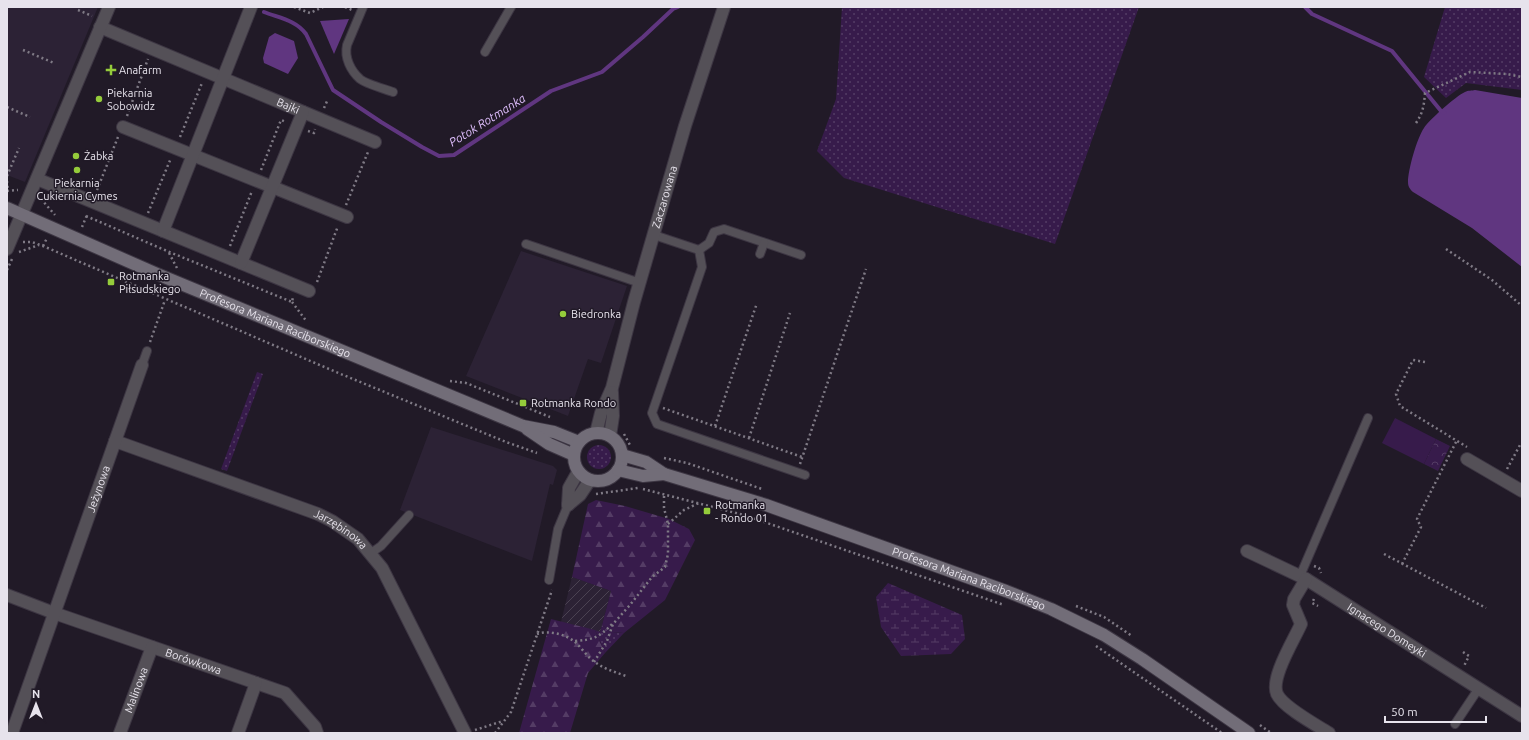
<svg xmlns="http://www.w3.org/2000/svg" width="1529" height="740" viewBox="0 0 1529 740" font-family="Ubuntu,sans-serif">
<defs>
<pattern id="industrial-furrows" width="10" height="10" patternUnits="userSpaceOnUse"><rect width="10" height="10" fill="#2c2235"/><path d="M-1 1l2-2M0 10L10 0M9 11l2-2" fill="none" stroke="#4b4252"/></pattern>
<pattern id="grass-dots" width="8" height="8" patternUnits="userSpaceOnUse"><rect width="8" height="8" fill="#371b4b"/><path d="M2 2h.1M6 6h.1" fill="none" stroke="#543c65" stroke-width="1.8" stroke-linecap="round"/></pattern>
<pattern id="forest-firs" width="22" height="20" patternUnits="userSpaceOnUse"><rect width="22" height="20" fill="#371b4b"/><path d="M5 1l3.5 6h-7zM16 11l3.5 6h-7z" fill="#543c65"/></pattern>
<pattern id="wetland-marsh" width="20" height="14" patternUnits="userSpaceOnUse"><rect width="20" height="14" fill="#371b4b"/><path d="M1 5h8M5 5V1M11 12h8M15 12V8" fill="none" stroke="#543c65"/></pattern>
<pattern id="park-crowns" width="20" height="18" patternUnits="userSpaceOnUse"><rect width="20" height="18" fill="#371b4b"/><path d="M2 6a3 3 0 1 1 6 0M12 15a3 3 0 1 1 6 0" fill="none" stroke="#543c65"/></pattern>
</defs>
<rect width="100%" height="100%" fill="#211a27"/>
<g fill="#2c2235">
<polygon points="7,7 98,7 25,182 7,175"/>
<polygon points="521,251 627,286 601,363 588,359 568,416 466,376"/>
<polygon points="431,427 553,466 557,470 553,485 550,484 532,561 400,510"/>
</g>
<polygon fill="url(#industrial-furrows)" points="572,577 611,591 600,632 561,622"/>
<g fill="url(#grass-dots)">
<polygon points="842,7 1139,7 1055,244 844,178 817,151 836,99"/>
<polygon points="1445,7 1522,7 1522,90 1466,83 1446,98 1424,77"/>
<polygon points="257,372 263,374 227,471 221,469"/>
<circle cx="599" cy="457" r="12"/>
<polygon points="602,625 612,632 624,633 605,653 595,630 600,632"/>
</g>
<g fill="url(#forest-firs)">
<polygon points="596,500 625,506 669,519 689,529 695,540 665,600 624,633 612,632 602,625 611,591 572,577 588,504"/>
<polygon points="551,619 595,630 605,653 588,673 570,733 519,733"/>
</g>
<polygon fill="url(#wetland-marsh)" points="888,583 962,615 965,639 951,654 901,656 881,627 876,597"/>
<polygon fill="url(#park-crowns)" points="1436,439 1450,446 1438,471 1424,464"/>
<polygon fill="#371b4b" points="1395,418 1436,439 1424,464 1382,443"/>
<g fill="#603680">
<polygon points="349,19 334,54 320,21"/>
<polygon points="275,33 294,41 298,58 288,74 264,63 263,58 269,37"/>
<path d="M1475,90l47,8v169l-50,-39 -59,-36c-3,-3 -5,-5 -5,-10 0,-12 9,-44 16,-54 5,-8 32,-32 41,-36 3,-2 7,-1 10,-2z"/>
</g>
<g fill="none" stroke-linecap="round" stroke-linejoin="round">
<g stroke="#603680" stroke-width="4">
<polyline points="1305,7 1312,14 1392,51 1441,111 1445,113"/>
<path d="M264,12c15,6 32,8 42,22l27,56 48,32 41,25 17,9 15,-1 97,-64 51,-19 41,-35 30,-28 5,-2"/>
</g>
<defs>
<g id="lane">
<path d="M363,7l-16,38c-3,13 4,26 13,34 6,5 25,10 33,13"/>
<polyline points="485,52 511,7"/>
<polyline points="654,235 699,250 702,267 652,413 657,424 805,475"/>
<polyline points="526,244 640,283"/>
<polyline points="699,250 709,243 714,232 724,229 801,255"/>
<polyline points="760,254 764,243"/>
<polyline points="142,365 147,351"/>
<polyline points="371,553 381,546 409,515"/>
<polyline points="1300,576 1368,418"/>
<polyline points="549,580 558,529 568,505"/>
<polyline points="1455,724 1479,688"/>
</g>
<g id="street">
<path id="s1" d="M100,27l275,115"/>
<polyline points="123,127 347,217"/>
<polyline points="37,179 309,291"/>
<polyline points="163,231 251,7"/>
<polyline points="7,249 109,7"/>
<polyline points="241,263 303,112"/>
<path id="s2" d="M596,433l5,-20 11,-25 22,-86 51,-176 39,-119"/>
<polyline points="610,436 613,416 612,392"/>
<path id="s3" d="M115,441l203,73 14,7 26,18 24,29 83,165"/>
<polyline points="1467,459 1522,491"/>
<polyline points="568,505 569,488 578,472"/>
<polyline points="568,505 580,495 590,480"/>
<path id="s4" d="M1247,551l59,28 216,137"/>
<path d="M1306,579l-12,20 -1,6 8,19c-7,16 -31,54 -24,70 6,13 39,31 52,39"/>
<path id="s5" d="M7,595l47,18 231,80 30,34 2,6"/>
<path id="s6" d="M12,733l130,-368"/>
<path id="s7" d="M120,733l32,-86"/>
<polyline points="238,733 256,683"/>
</g>
<g id="secondary">
<path id="s8" d="M7,208l150,66 366,152 31,6 25,10"/>
<polyline points="527,429 549,444 574,455"/>
<circle cx="598" cy="457" r="24"/>
<path id="s9" d="M622,455l24,7 18,12 102,31 240,86 45,18 53,26 38,24 107,74"/>
<polyline points="618,470 643,476 664,474"/>
</g>
</defs>
<use href="#lane" stroke="#3d3643" stroke-width="10"/>
<use href="#street" stroke="#3d3643" stroke-width="14"/>
<use href="#secondary" stroke="#3d3643" stroke-width="14"/>
<g stroke="#7f7a85" stroke-width="2.5" stroke-dasharray="2 3" stroke-linecap="butt">
<polyline points="294,7 310,13 323,7"/>
<polyline points="345,7 352,10"/>
<polyline points="78,10 92,16"/>
<polyline points="23,50 54,63"/>
<polyline points="7,107 30,117"/>
<polyline points="324,108 328,99"/>
<polyline points="127,116 148,59"/>
<path d="M1416,123c7,-10 8,-18 9,-30l45,-21 37,2 15,3"/>
<polyline points="308,131 314,133 315,129"/>
<polyline points="180,137 202,83"/>
<polyline points="261,170 281,120 286,122"/>
<polyline points="7,176 19,148"/>
<polyline points="7,181 8,191"/>
<polyline points="97,190 118,137"/>
<polyline points="7,191 18,190"/>
<polyline points="41,199 55,215"/>
<polyline points="346,205 368,152"/>
<polyline points="148,213 171,158"/>
<polyline points="86,216 167,251 292,302 293,297"/>
<polyline points="82,227 87,215"/>
<polyline points="23,242 32,242 43,246 336,372 506,442 537,453"/>
<polyline points="43,246 47,238"/>
<polyline points="230,246 252,191"/>
<polyline points="1446,249 1492,280 1522,306"/>
<polyline points="19,252 39,245"/>
<polyline points="169,253 178,270"/>
<polyline points="7,270 12,259"/>
<polyline points="317,282 338,226"/>
<polyline points="292,302 307,322"/>
<polyline points="150,342 165,300"/>
<polyline points="1425,362 1413,360 1396,394 1400,406 1467,447"/>
<polyline points="450,381 466,383 550,417"/>
<polyline points="663,408 802,457"/>
<polyline points="715,426 757,303"/>
<polyline points="624,434 630,445"/>
<polyline points="749,438 790,313"/>
<polyline points="664,458 687,463 762,489"/>
<polyline points="800,464 866,269"/>
<polyline points="1507,469 1520,445 1522,446"/>
<polyline points="643,489 744,515 1004,605"/>
<polyline points="596,494 638,488"/>
<polyline points="668,524 684,510 699,503"/>
<polyline points="1384,554 1486,608"/>
<polyline points="1402,564 1421,527 1417,519 1457,440"/>
<polyline points="1314,566 1319,568 1321,573"/>
<polyline points="1314,599 1312,603 1318,606"/>
<polyline points="1076,606 1104,617 1132,636"/>
<path d="M537,634c12,-4 28,0 38,8 7,6 12,15 20,20 9,7 20,10 31,14"/>
<path d="M575,641c17,-1 25,-4 37,-17"/>
<polyline points="1096,646 1222,733"/>
<polyline points="1463,652 1469,656 1464,666"/>
<polyline points="594,662 607,641 613,624 630,605 652,577 665,567 668,554 668,524 664,508 664,495"/>
<polyline points="1260,725 1271,733"/>
<polyline points="475,730 503,721"/>
<polyline points="495,733 511,712 552,590"/>
</g>
<use href="#lane" stroke="#545057" stroke-width="8"/>
<use href="#street" stroke="#545057" stroke-width="12"/>
<use href="#secondary" stroke="#726d78" stroke-width="12"/>
</g>
<g fill="#95cc3b" stroke="#211a27" stroke-width="1.5">
<path d="M109 64h4v4h4v4h-4v4h-4v-4h-4v-4h4z"/>
<circle cx="99" cy="99" r="4"/>
<circle cx="76" cy="156" r="4"/>
<circle cx="77" cy="170" r="4"/>
<rect x="107" y="278" width="8" height="8" rx="2"/>
<circle cx="563" cy="314" r="4"/>
<rect x="519" y="399" width="8" height="8" rx="2"/>
<rect x="703" y="507" width="8" height="8" rx="2"/>
</g>
<g text-anchor="middle" dominant-baseline="central" stroke-width="3" stroke-linejoin="round" paint-order="stroke">
<g font-size="11" fill="#e7e3ec" stroke="#211a27" text-anchor="start">
<text x="119" y="70">Anafarm</text>
<text x="107" y="93">Piekarnia<tspan x="107" dy="13">Sobowidz</tspan></text>
<text x="84" y="156">Żabka</text>
<text x="77" y="183" text-anchor="middle">Piekarnia<tspan x="77" dy="13">Cukiernia Cymes</tspan></text>
<text x="119" y="276">Rotmanka<tspan x="119" dy="13">Piłsudskiego</tspan></text>
<text x="571" y="314">Biedronka</text>
<text x="531" y="403">Rotmanka Rondo</text>
<text x="715" y="505">Rotmanka<tspan x="715" dy="13">- Rondo 01</tspan></text>
</g>
<g font-size="11" fill="#e7e3ec" stroke="#211a27">
<text stroke="none"><textPath href="#s1" startOffset="204">Bajki</textPath></text>
<text stroke="none"><textPath href="#s2" startOffset="246">Zaczarowana</textPath></text>
<text stroke="none"><textPath href="#s8" startOffset="292">Profesora Mariana Raciborskiego</textPath></text>
<text stroke="none"><textPath href="#s6" startOffset="259">Jeżynowa</textPath></text>
<text stroke="none"><textPath href="#s3" startOffset="243">Jarzębinowa</textPath></text>
<text stroke="none"><textPath href="#s9" startOffset="369">Profesora Mariana Raciborskiego</textPath></text>
<text stroke="none"><textPath href="#s4" startOffset="161">Ignacego Domeyki</textPath></text>
<text stroke="none"><textPath href="#s5" startOffset="198">Borówkowa</textPath></text>
<text stroke="none"><textPath href="#s7" startOffset="46">Malinowa</textPath></text>
</g>
<g font-size="12" font-style="italic" fill="#dfbefd" stroke="#211a27">
<text transform="translate(487 120) rotate(-32)">Potok Rotmanka</text>
</g>
</g>
<rect width="1529" height="740" fill="none" stroke="#e7e3ec" stroke-width="16"/>
<g transform="translate(36 704)" stroke="#211a27" stroke-width="3" paint-order="stroke">
<path d="M0-3L7 15L0 10L-7 15Z" fill="#e7e3ec"/>
<text y="-6" font-size="11" font-weight="bold" text-anchor="middle" fill="#e7e3ec">N</text>
</g>
<path d="M1385 716v6h101v-6" fill="none" stroke="#e7e3ec" stroke-width="2"/>
<text x="1391" y="716" font-size="12" fill="#e7e3ec" stroke="#211a27" stroke-width="3" paint-order="stroke">50 m</text>
</svg>
